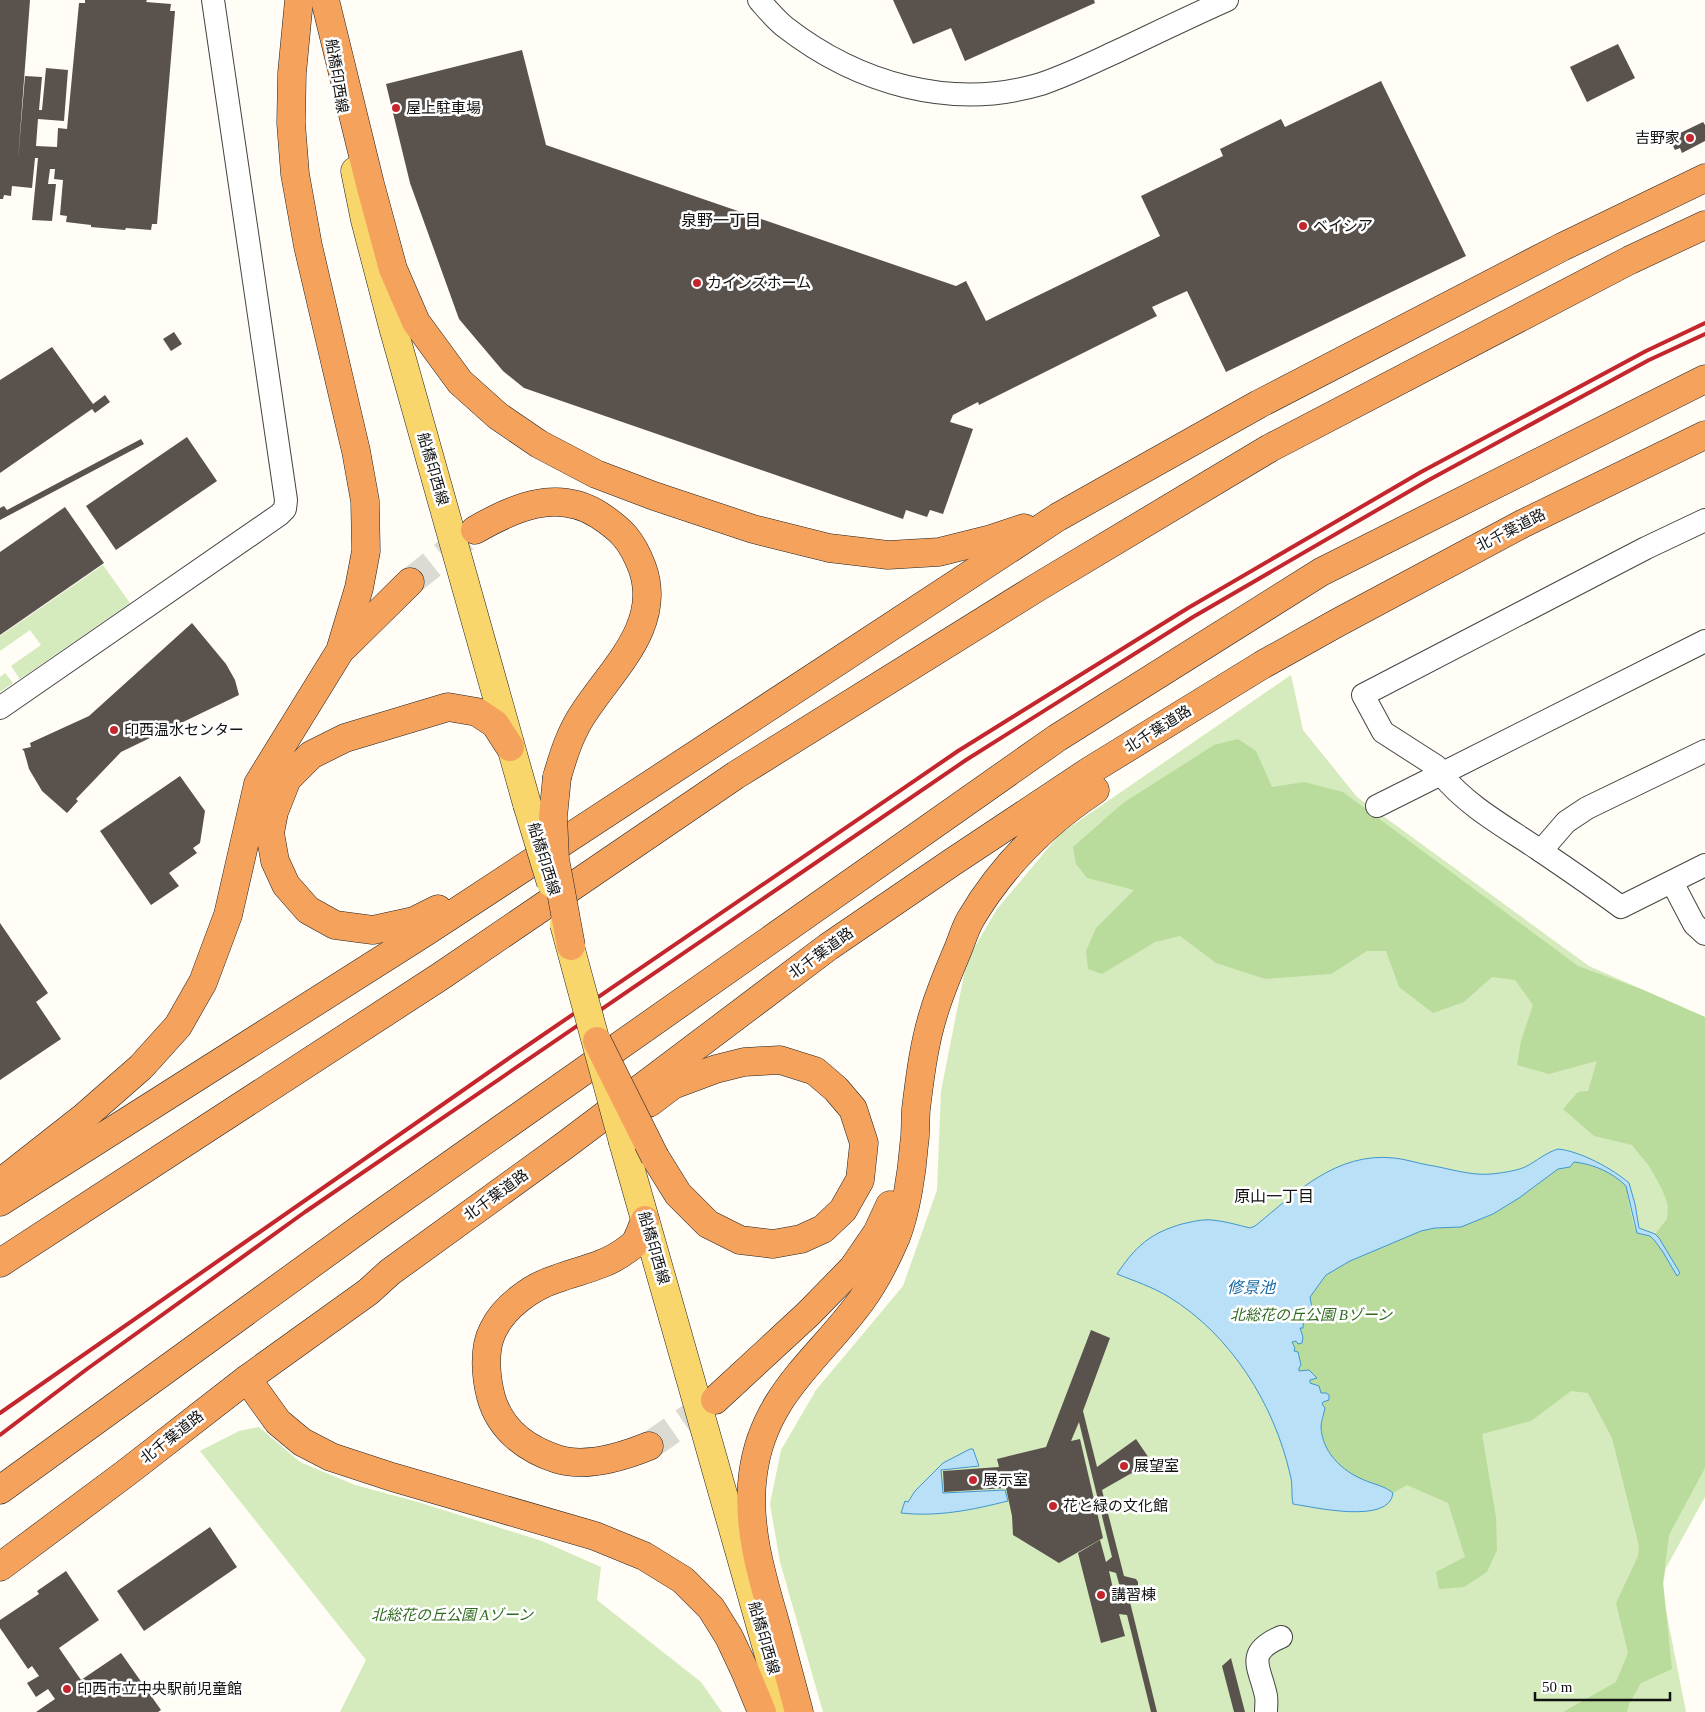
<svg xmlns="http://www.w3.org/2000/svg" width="1705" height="1712" viewBox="0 0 1705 1712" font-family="'Times New Roman','Noto Sans JP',serif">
<rect width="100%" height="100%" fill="#fffdf5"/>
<g fill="#d5ebbd">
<polygon points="103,565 130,603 20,679 11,666 41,645 30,630 0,651 0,636"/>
<polygon points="5,673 13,683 0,692 0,677"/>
<polygon points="1291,675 1303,730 1357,797 1589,966 1705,1017 1705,1497 1666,1568 1662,1590 1686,1712 823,1712 780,1562 770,1504 781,1450 816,1390 903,1286 937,1190 941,1091 967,960 997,909 1060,834"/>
<polygon points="259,1427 300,1462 355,1485 418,1502 542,1541 601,1567 597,1600 701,1682 722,1712 340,1712 366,1660 200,1451 239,1431"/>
</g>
<path fill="#b9dc9c" d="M1238,739l18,12 16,36 32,-5 39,10 235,174 63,23 64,28v451l-36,67 -6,47 9,87 -31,14 -12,21 -2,8h-64l53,-30 12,-29 -12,-50 22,-47 1,-10 -27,-108 -24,-45 -17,-2 -40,30 -49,13 14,83 1,33 -10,22 -23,15 -25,2 -3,-17 29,-15 -17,-54 -41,-18 -14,8c-8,-7 -20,-9 -29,-13 -22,-9 -42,-28 -43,-53 0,-6 3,-13 4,-19l-3,-4 4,-4v-7h-5l-11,-10v-3l7,-2 -8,-8 -10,1 -1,-19 -5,-1 -1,-9 4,-1 2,3 5,-7 -3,-9h3l1,-14 6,-17 16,-22 24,-14 71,-30 14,-3 26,-1 32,-13 40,-26 25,-19 12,-2 4,-5c19,2 38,10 52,24 2,11 5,33 9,42 3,8 10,5 16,9 12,8 19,27 25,39l-17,-38 -4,-4 12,-15 1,-14 -6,-16 -13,-23 -17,-21 -38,-9 -31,-27 15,-17 10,-1 9,-30 -48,13 -32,-9 4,-24 12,-36 -18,-25 -23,-3 -28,25 -31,11 -34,-26 -13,-36h-19l-36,23 -66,5 -49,-16 -36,-27 -25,6 -53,32 -14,-5 -2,-18 10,-23 38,-38 -47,-12 -11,-14 -3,-17 50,-44 91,-58z"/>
<g fill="#b9e0f7" stroke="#3f96cf">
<path d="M1558,1149c22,2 55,20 71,34l6,21 4,24 16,6 4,4 21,35 -3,3 -14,-24 -8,-11 -5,-5 -13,-3 -11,-47c-14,-14 -33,-22 -52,-24l-4,5 -12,2 -39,29 -26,16 -32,13 -26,1 -14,3 -71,30 -24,14 -16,22 2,11 -8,6 -1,14h-3l3,9 -1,6 -4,1 -2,-3 -4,1 3,6 -1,3 4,1 3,13 -2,3v3l10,-1 8,8 -7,2v3l9,3 2,7h5l3,2v5l-6,2 -1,2 3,4c-1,6 -4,13 -4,19 1,25 21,44 43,53 9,4 21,6 29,13 -3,32 -80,14 -100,11 -2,-9 0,-20 -3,-30 -16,-70 -59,-139 -121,-177 -16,-10 -35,-16 -52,-23 18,-27 33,-41 65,-50 9,-2 20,-5 30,-4 12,1 26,5 38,8l5,-2c42,-34 81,-74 139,-68 11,1 23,5 34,7 20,3 42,11 63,9 10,-1 25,-3 34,-7 12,-6 20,-14 33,-18z"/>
<path d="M970,1449h3l6,17 -38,4 2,23 62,-3 3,11c-36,9 -70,16 -107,12l4,-12 3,1 7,-11 28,-28z"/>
</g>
<g fill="#5a524d" fill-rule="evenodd">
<polygon points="0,0 30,0 18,160 25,76 42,77 39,110 42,110 46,68 68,70 64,121 38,119 36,146 57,147 58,128 67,129 79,3 85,3 85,0 147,0 146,2 171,4 170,11 175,11 157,224 152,224 151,230 126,228 125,230 91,227 91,225 66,222 67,216 60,215 63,180 54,179 55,169 50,169 48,184 56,184 52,221 32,220 38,158 35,158 32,188 12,186 11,196 4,195 3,199 0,199"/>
<polygon points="893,0 1094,0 1095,3 965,61 951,28 913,44"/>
<polygon points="1618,44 1635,78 1587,102 1570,67"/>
<polygon points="522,50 546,145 956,286 966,281 986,321 1160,236 1141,196 1223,156 1220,149 1281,119 1285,127 1381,81 1466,256 1226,372 1187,291 1152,307 1157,316 979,405 978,402 953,415 950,422 973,429 943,514 930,510 927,517 906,510 903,519 524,388 503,371 459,319 410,183 386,84"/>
<polygon points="1703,122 1705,125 1705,141 1682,153 1680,148 1675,150 1671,142 1676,140 1674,136"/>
<polygon points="174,332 182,344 171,351 163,339"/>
<polygon points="52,347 93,404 105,395 110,402 95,413 92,409 0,473 0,380"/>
<polygon points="187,437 217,481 116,550 86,506"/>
<polygon points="141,439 144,444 0,520 0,508 4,506 7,510"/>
<polygon points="65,507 104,563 0,635 0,552"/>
<polygon points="192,623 226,664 235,680 239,695 121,752 76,799 78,801 67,813 42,791 29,769 24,751 22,749 31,747 30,743 89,716"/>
<polygon points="180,776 205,811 200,843 193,848 197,853 169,873 179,886 151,905 100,831"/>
<polygon points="0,923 48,993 36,1002 61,1039 0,1080"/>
<path d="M1091,1330l19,8 -27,73 14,56 39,-28 17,25 -23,10 -28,16 22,86 12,3 2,3v3l-10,9 29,118h-6l-24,-97 -8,-1 6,22 -24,7 -23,-90 22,-13 6,22 6,-5 -33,-135 -8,19 9,-2 23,99 -44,25 -46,-28 -1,-19 -6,-28 -62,4 -1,-21 56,-4 -2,-8 49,-12zM1109,1571l7,2 7,25 -7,4z"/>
<polygon points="210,1527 237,1567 144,1631 117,1591"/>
<polygon points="66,1571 99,1620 59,1648 81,1680 121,1653 161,1710 158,1712 36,1712 55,1699 48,1689 36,1697 27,1683 39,1676 32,1666 28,1669 0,1628 0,1620 39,1594 37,1591"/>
<polygon points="1231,1658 1245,1712 1234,1712 1222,1666"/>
</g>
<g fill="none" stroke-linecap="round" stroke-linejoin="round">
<g stroke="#dbdad3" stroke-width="28" stroke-dasharray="28 14" stroke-linecap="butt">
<polyline points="410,582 471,533"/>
<polyline points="649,1446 715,1400"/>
</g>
<defs>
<g id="minor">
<path d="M759,0c8,9 16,19 26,27 72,56 166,84 256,57 27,-9 53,-22 79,-34 36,-17 71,-34 107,-50"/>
<polyline points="1705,520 1646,548 1363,695 1383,732 1436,766 1441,774 1705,641"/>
<polyline points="0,708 279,515 285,509 286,500 213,0"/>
<path d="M1377,806l64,-32c26,32 63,52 97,75 28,19 56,38 83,58l84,-42"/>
<polyline points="1541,851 1566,822 1587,808 1705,751"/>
<polyline points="1672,882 1694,924 1705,934"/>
<path d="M1266,1712c0,-5 1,-11 0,-16 -6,-29 -22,-43 15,-59"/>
</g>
<g id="major">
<polyline points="355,171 365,220 393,327 527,804"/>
<polyline points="623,1142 785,1712"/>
</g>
<g id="highway">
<polyline points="325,0 370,184 393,269 416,322 460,382 498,416 539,444 596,474 654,496 753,529 829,548 888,555 939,552 991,539 1024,528"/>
<path d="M475,530c38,-22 82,-42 124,-15 23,15 33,26 43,52 21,57 -28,100 -57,144 -14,20 -21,42 -28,66"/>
<polyline points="343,648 410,582"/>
<polyline points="438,909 414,921 373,930 335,925 308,910 286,885 275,861 270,833 274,812 287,779 311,755 345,738 448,707 477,712 495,724 510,747"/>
<polyline points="649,1103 673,1085 716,1069 744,1062 780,1060 815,1071 836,1089 853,1109 864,1143 860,1180 843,1210 823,1229 801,1239 773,1244 740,1240 708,1224 678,1194 655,1157"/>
<polyline points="0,1183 84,1117 141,1067 178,1026 203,982 228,915 258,784 340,651 359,588 366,551 365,501 356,451 308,246 295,174 291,123 292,73 299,0"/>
<polyline points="0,1202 427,931 1058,517 1259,404 1562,247 1705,178"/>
<path d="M645,1220c-3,7 -6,18 -11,24 -2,2 -6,5 -9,7 -20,15 -45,19 -69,28 -25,8 -52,28 -63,51 -10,19 -7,48 -2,67 9,32 35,52 66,62 28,9 65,-2 92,-13"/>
<polyline points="0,1263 441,976 736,775 1038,587 1270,448 1630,260 1705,225"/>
<polyline points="247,1379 278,1422 302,1442 331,1457 392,1477 595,1536 644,1556 683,1580 711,1608 729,1637 745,1671 762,1712"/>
<polyline points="715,1400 808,1314 853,1268 877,1233 890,1205"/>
<polyline points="0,1490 379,1215 1057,738 1321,572 1705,379"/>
<polyline points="0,1567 126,1473 247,1379 368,1292 390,1272 564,1146 828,947 951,863 1091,770 1262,665 1337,623 1522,524 1705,435"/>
<path d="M799,1712c-8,-30 -16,-60 -24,-90 -14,-48 -29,-98 -22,-148 10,-79 66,-115 108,-173 14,-19 26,-43 35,-64 10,-25 16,-65 18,-92 2,-12 1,-24 2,-36 4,-32 8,-66 18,-97 6,-20 14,-39 22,-58 5,-11 8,-23 14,-34 31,-53 74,-96 125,-130"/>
</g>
</defs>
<use href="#minor" stroke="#444" stroke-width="24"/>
<use href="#major" stroke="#222" stroke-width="29"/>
<use href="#highway" stroke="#222" stroke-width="29"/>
<use href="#minor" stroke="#fff" stroke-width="22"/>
<use href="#major" stroke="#f9d66b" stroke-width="28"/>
<use href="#highway" stroke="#f5a25d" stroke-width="28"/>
<g stroke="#c4262e" stroke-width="4">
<polyline points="0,1413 515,1054 958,751 1188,608 1421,472 1646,351 1705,323"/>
<polyline points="0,1435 87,1369 305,1212 966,760 1193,617 1427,481 1649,360 1705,334"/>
</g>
<defs>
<g id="major-bridge">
<polyline points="527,804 551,883"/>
<polyline points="564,924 623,1142"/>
</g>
<g id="highway-bridge">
<polyline points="557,777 553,817 555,859 571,946"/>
<polyline points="597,1041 655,1157"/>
</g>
</defs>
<use href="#major-bridge" stroke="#222" stroke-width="29" stroke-linecap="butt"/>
<use href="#highway-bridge" stroke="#222" stroke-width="29" stroke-linecap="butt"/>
<use href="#major-bridge" stroke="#f9d66b" stroke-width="28"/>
<use href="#highway-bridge" stroke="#f5a25d" stroke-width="28"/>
</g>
<g fill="#c4262e" stroke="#fff" stroke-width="2">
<circle cx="396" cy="108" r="5"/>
<circle cx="1690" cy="138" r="5"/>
<circle cx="1303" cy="226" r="5"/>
<circle cx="697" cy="283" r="5"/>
<circle cx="114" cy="730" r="5"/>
<circle cx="1124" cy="1466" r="5"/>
<circle cx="973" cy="1480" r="5"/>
<circle cx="1053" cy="1506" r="5"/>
<circle cx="1101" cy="1595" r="5"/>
<circle cx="67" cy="1689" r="5"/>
</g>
<g text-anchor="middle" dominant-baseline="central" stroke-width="5" stroke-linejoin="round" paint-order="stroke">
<g font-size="15" fill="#111" stroke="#fff">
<text transform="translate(337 76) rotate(81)">船橋印西線</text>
<text transform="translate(433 469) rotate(74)">船橋印西線</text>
<text transform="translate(1511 530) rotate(-27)">北千葉道路</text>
<text transform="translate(1158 729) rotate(-32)">北千葉道路</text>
<text transform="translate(544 859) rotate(73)">船橋印西線</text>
<text transform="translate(821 953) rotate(-36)">北千葉道路</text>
<text transform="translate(496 1195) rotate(-36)">北千葉道路</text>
<text transform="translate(654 1248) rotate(74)">船橋印西線</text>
<text transform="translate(172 1437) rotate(-38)">北千葉道路</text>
<text transform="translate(764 1638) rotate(74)">船橋印西線</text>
</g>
<g font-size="15" fill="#111" stroke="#fff" text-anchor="start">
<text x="406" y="108">屋上駐車場</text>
<text x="1680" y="138" text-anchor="end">吉野家</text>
<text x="1313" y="226">ベイシア</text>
<text x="707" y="283">カインズホーム</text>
<text x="124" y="730">印西温水センター</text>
<text x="1134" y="1466">展望室</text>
<text x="983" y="1480">展示室</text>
<text x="1063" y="1506">花と緑の文化館</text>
<text x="1111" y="1595">講習棟</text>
<text x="77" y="1689">印西市立中央駅前児童館</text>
</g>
<g font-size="15" font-style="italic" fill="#2f6b1f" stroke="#fff">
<text x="1311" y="1315">北総花の丘公園 Bゾーン</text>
<text x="452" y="1615">北総花の丘公園 Aゾーン</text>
</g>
<g font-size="16" fill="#111" stroke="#fff">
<text x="721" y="220">泉野一丁目</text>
<text x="1274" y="1196">原山一丁目</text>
</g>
<g font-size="16" font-style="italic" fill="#1768a6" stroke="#fff">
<text x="1251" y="1287">修景池</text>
</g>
</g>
<path d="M1535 1692v8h135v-8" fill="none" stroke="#111111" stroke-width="2.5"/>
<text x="1542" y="1692" font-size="15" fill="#111111" stroke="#ffffff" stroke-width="4" paint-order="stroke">50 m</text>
</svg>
